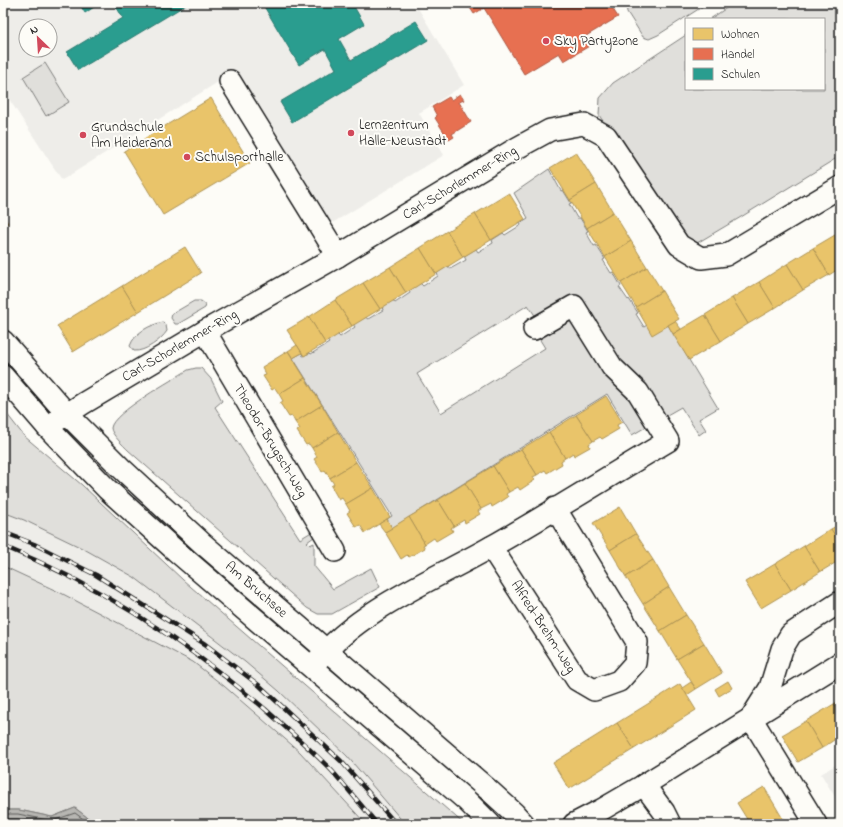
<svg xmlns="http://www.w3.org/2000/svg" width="843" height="827" viewBox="0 0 843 827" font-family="'Indie Flower',sans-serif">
<rect width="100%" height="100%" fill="#fdfcf7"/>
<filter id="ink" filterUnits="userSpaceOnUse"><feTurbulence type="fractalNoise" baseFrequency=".025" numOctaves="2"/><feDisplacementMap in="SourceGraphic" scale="8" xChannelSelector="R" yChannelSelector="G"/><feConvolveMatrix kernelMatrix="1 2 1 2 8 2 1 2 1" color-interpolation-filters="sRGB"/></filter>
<g filter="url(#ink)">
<g fill="#eeede9" fill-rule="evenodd">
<path d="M3,3h412l49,82 -45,28 25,42 -115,70 -95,-153 -172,108 -59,-90zM26,26h24v24h-24z"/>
<polygon points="3,512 24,520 84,549 134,577 181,607 212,638 245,662 279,691 311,721 347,756 405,824 366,824 300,752 224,686 61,593 3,566"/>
<polygon points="840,762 840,805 821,774"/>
</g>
<g fill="#e0dfdb" stroke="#7e7e7c" fill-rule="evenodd">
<polygon points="626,3 708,3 658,35 649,39 643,37 627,12"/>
<polygon points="734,3 840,3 840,156 741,217 692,246 676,234 599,115 600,98 613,83 686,35 686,89 824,89 824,19 710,19"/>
<polygon points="45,63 69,102 46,116 23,77"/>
<path d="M549,169l12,22 2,-1 8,13 -2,1 8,14h3l8,13 -2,1 8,14 2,-1 9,14 -2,1 8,13 2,-1 8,14 -2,1 9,13 1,-1 9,14 -2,1 8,13 3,-2h21l50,83 -19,11 7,11 -7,5 -18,-28 -49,28 -25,-41 -215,134 -5,-9 5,-3 -99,-158 9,-5 1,3 7,-3 1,1 18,-11 -2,-3 10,-6 3,3 15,-10 -2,-3 12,-7 3,2 15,-9 -1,-3 11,-7 2,3 15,-10 -1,-3 11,-7 3,3 15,-10 -1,-3 11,-7 2,3 16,-9 -2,-4 12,-7 2,3 15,-9 -1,-3 11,-7 2,2 16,-10 -1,-2 8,-5 -14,-25zM528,305l8,12 -7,5 16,26 -104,65 -24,-39z"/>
<polygon points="194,301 201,301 206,305 205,308 178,324 175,324 171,318 172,314"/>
<path d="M163,322l3,3 1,6c-6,9 -22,21 -33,20l-4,-5c5,-14 20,-21 33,-24z"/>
<path d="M196,368h5l10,11 11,22 -7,6 85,132 13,-8 1,6 -7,5 3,3 4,-2v23l19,23 38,-21 9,19 -48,27h-14l-11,-6 -179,-158c-4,-4 -17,-16 -17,-22 1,-15 63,-49 77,-58z"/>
<polygon points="3,409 24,436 82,485 183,580 464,824 405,824 347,756 279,691 245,662 134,577 84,549 24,520 3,512"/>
<polygon points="3,566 61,593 193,662 224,686 300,752 366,824 96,824 75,808 52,817 19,810 8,810 3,811"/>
</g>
<polygon fill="#b7b6b2" stroke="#797876" points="75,808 96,824 3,824 3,811 8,810 19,810 52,817"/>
<g fill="#e9c46a" stroke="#ac9253">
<polygon points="211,98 250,163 163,215 124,151"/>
<polygon points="576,152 596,184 570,200 550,168"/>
<polygon points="596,184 613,212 587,228 570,200"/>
<polygon points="509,193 525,219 491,240 475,214"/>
<polygon points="613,212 631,241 605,257 587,228"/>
<polygon points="475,214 491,240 463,257 447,231"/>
<polygon points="3,216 8,223 3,226"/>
<polygon points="447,231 463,257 436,274 420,248"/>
<polygon points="840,232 840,268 829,275 813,248"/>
<polygon points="631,241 647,267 621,283 605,257"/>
<polygon points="185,247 201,273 138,312 122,286"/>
<polygon points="420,248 436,274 406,293 390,267"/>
<polygon points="813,248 829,275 803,290 787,264"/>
<polygon points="787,264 803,290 775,308 759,282"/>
<polygon points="390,267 406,293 380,309 363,283"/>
<polygon points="647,267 662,291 636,307 621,283"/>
<polygon points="759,282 775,308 748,324 732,298"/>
<polygon points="363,283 380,309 352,326 335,300"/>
<polygon points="122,286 138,312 73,352 57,326"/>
<polygon points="662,291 679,319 652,335 636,307"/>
<polygon points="732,298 748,324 721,341 705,315"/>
<polygon points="335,300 352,326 325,343 309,317"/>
<polygon points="705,315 721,341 689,360 673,334"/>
<polygon points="309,317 325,343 304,356 287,330"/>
<polygon points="675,321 681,329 673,334 668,325"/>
<polygon points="297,345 302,353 293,358 288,351"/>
<polygon points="288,351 305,378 279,394 275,388 272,390 263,376 266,375 262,367"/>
<polygon points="305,378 322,405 295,422 292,416 289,417 280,403 283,401 279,394"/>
<polygon points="606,396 622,422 617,425 619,429 602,439 600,437 593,441 576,415"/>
<polygon points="322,405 338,432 312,448 309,444 306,445 297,431 300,429 295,422"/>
<polygon points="576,415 593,441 589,444 590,447 574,456 573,453 565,458 549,432"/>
<polygon points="338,432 356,462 330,478 325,470 322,472 320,468 314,459 317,457 312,448"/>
<polygon points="549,432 565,458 561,461 562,464 547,473 545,470 537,475 521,449"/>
<polygon points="521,449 537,475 533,477 535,480 520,490 518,487 509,492 493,466"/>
<polygon points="356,462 373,488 346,504 342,498 339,500 331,486 334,484 330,478"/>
<polygon points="493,466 509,492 506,494 508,497 502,501 492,507 491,504 481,509 465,483"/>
<polygon points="465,483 481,509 478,511 480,514 465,523 464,520 454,526 438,500"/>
<polygon points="373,488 390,517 365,533 360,525 356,527 347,513 350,511 346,504"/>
<polygon points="438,500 454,526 451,528 453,531 436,541 434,538 425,544 409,517"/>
<polygon points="620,507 636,534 610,550 593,523"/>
<polygon points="409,517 425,544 423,545 425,548 409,557 407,555 401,559 385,532"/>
<polygon points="387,519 392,528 385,532 379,524"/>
<polygon points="840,524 840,544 831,529"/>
<polygon points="831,529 840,544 840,560 820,572 804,546"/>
<polygon points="636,534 653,560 626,577 610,550"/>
<polygon points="804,546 820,572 791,590 775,564"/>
<polygon points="653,560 669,587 643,604 626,577"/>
<polygon points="775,564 791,590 761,608 745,582"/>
<polygon points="669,587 686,615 660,631 643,604"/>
<polygon points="686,615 704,643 677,659 660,631"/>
<polygon points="704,643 722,673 696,689 677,659"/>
<polygon points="728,681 732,688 719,696 715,689"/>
<polygon points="691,682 696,689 687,695 682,688"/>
<polygon points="680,684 696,710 634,749 617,723"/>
<polygon points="840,700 840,714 834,704"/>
<polygon points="834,704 840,714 840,736 822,748 806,721"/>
<polygon points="806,721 822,748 798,762 782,735"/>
<polygon points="617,723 634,749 569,789 553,763"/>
<polygon points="764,787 786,824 750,824 737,803"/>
</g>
<g fill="#e76f51" stroke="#aa5641">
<polygon points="467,3 609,3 618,17 586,36 591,45 564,61 559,53 524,74 484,8 474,14"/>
<polygon points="460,94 464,100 459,102 471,122 452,134 454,137 449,140 435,118 437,116 432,107 449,97 451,100"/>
</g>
<g fill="#2a9d8f" stroke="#26766c">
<polygon points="79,3 100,3 85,13"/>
<polygon points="114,3 143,3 144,5 148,3 189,3 78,70 67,52 123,18"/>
<polygon points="262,3 352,3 364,24 339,39 351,60 416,21 428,40 292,122 280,102 336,69 325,49 299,65"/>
</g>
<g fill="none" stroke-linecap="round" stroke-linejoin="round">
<g stroke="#5a5a58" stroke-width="1">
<polyline points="3,814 18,814 52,821 75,813 90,824"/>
<polyline points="3,819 18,819 45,824"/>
</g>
<defs>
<g id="minor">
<polyline points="230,81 338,256"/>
<polyline points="205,331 335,551"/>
<polyline points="3,341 67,414 121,468 202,543 491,792 514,813 524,824"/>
<polyline points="3,376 47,427 107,489 176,551 467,801 490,824"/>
<polyline points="47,427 84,403 205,331 338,256 517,148 550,130 584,124 606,136 679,245 701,258 726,255 840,187"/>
<polyline points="491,547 577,680 594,690 619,681 635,663 637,642 555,508"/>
<path d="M317,661c43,-52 116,-81 174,-114 60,-34 118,-71 177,-106l-30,-49 -26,-25 -38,-61 -40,23"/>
<polyline points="644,785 664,812 670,824"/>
<polyline points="574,824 601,810 644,785 840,663"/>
<polyline points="816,824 751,718 770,688 782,649 791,634 840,602"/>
</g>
</defs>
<use href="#minor" stroke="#1c1c1c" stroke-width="24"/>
<use href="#minor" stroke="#fdfcf7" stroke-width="21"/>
<defs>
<g id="rail">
<polyline points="3,532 34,544 96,575 205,644 260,686 341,761 396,824"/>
<path d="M3,546c96,39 183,96 262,163 22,20 46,40 67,62 15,17 30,35 45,53"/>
</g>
</defs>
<use href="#rail" stroke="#1c1c1c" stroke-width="4.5"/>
<use href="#rail" stroke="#fdfcf7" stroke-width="3" stroke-dasharray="9" stroke-linecap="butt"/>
</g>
</g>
<g fill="#d1495b" stroke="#fdfcf7" stroke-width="1.5">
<circle cx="546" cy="41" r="4"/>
<circle cx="351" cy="133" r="4"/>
<circle cx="83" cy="135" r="4"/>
<circle cx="187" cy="157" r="4"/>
</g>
<g text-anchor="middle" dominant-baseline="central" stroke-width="4" stroke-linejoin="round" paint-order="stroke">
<g font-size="14" fill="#1c1c1c" stroke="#fdfcf7" text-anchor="start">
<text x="554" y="41">Sky Partyzone</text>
<text x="359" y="125">Lernzentrum<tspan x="359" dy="16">Halle-Neustadt</tspan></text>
<text x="91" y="127">Grundschule<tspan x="91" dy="16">Am Heiderand</tspan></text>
<text x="195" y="157">Schulsporthalle</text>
</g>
<g font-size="14" fill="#1c1c1c" stroke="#fdfcf7">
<text transform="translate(460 183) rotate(-31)">Carl-Schorlemmer-Ring</text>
<text transform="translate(180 346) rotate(-30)">Carl-Schorlemmer-Ring</text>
<text transform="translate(270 441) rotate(59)">Theodor-Brugsch-Weg</text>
<text transform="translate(256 590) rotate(41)">Am Bruchsee</text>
<text transform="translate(543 627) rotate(57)">Alfred-Brehm-Weg</text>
</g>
</g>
<rect width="843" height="827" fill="none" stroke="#fdfcf7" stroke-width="16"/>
<rect x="8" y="8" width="827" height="811" fill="none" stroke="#1c1c1c" stroke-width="1.5" filter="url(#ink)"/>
<rect x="685" y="18" width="140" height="72" fill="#fdfcf7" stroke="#a3a29f"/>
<rect x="693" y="28" width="20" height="12" fill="#e9c46a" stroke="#a3a29f"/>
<text x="721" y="38" font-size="12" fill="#1c1c1c">Wohnen</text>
<rect x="693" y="48" width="20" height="12" fill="#e76f51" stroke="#a3a29f"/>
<text x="721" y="58" font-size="12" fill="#1c1c1c">Handel</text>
<rect x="693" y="68" width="20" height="12" fill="#2a9d8f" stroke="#a3a29f"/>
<text x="721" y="78" font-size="12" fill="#1c1c1c">Schulen</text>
<g transform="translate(38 38) rotate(335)"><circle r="19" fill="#fdfcf7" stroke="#a3a29f"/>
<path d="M0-3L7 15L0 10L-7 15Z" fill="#d1495b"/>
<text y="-6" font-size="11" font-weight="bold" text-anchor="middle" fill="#1c1c1c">N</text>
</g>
</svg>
